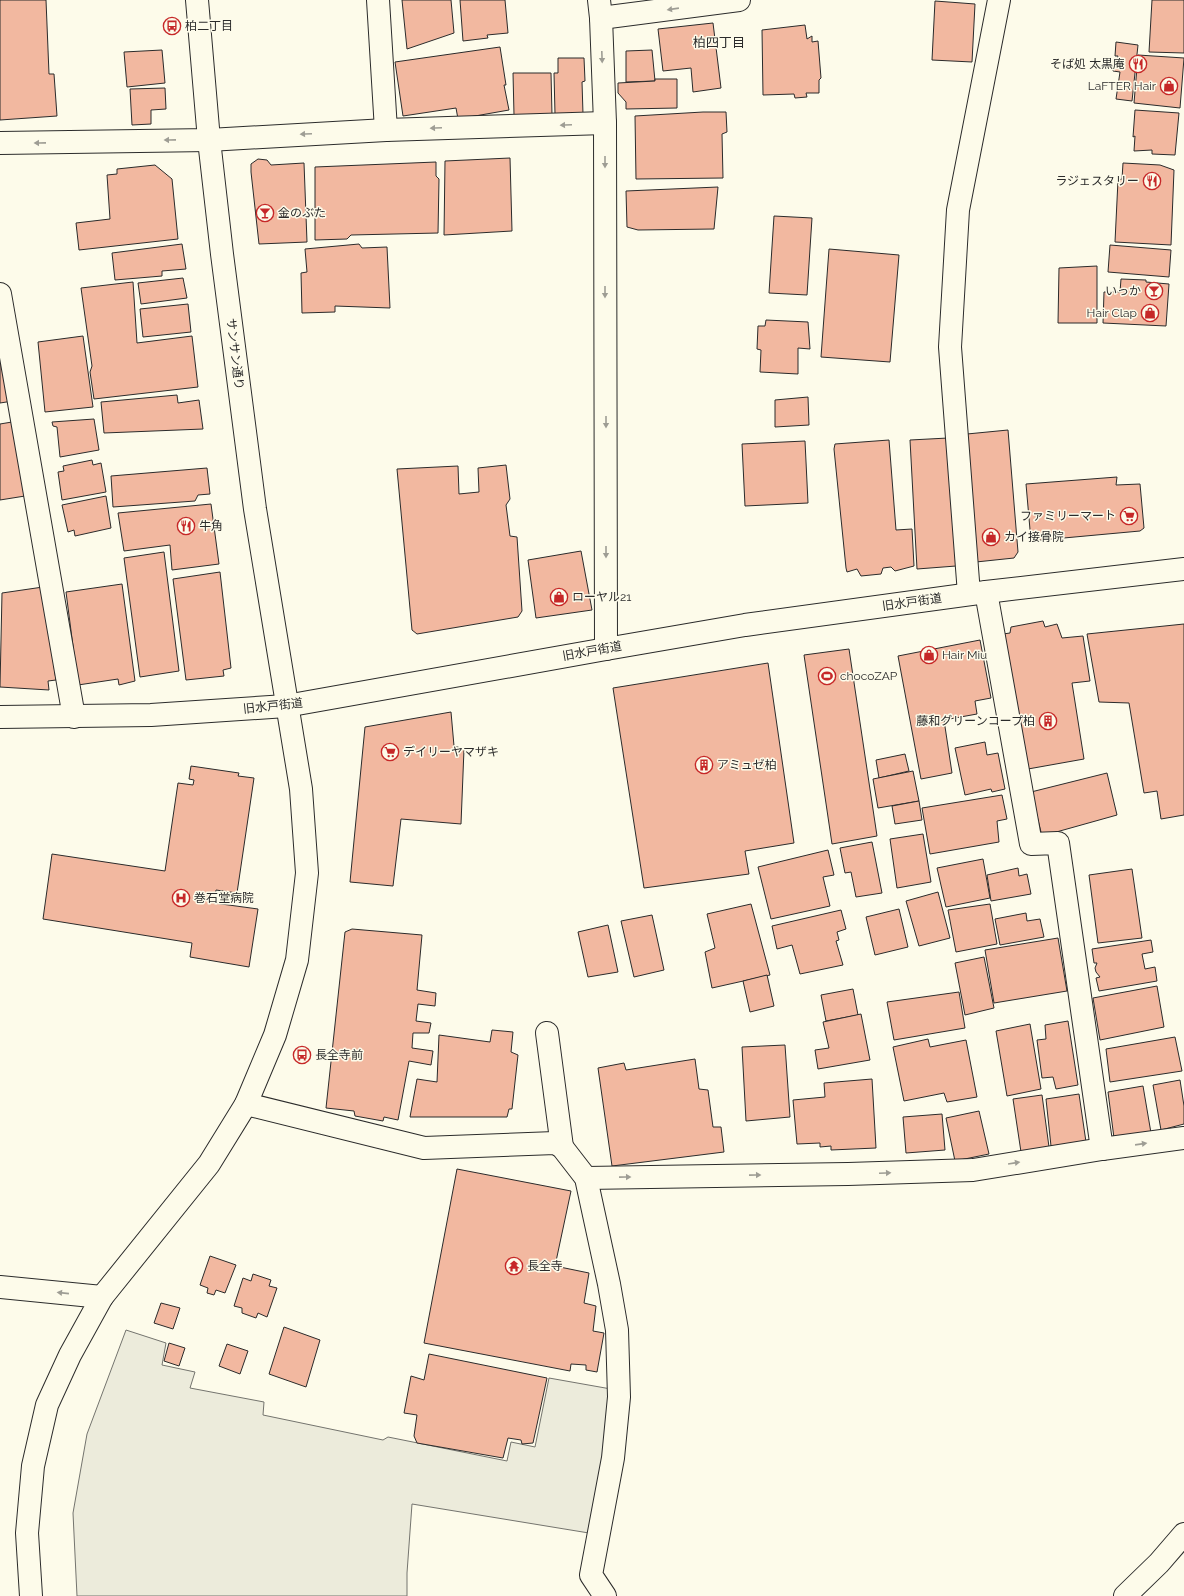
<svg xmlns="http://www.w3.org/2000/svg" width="1184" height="1596" viewBox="0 0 1184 1596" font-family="Raleway,'Noto Sans JP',sans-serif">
<rect width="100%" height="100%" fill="#fdfbea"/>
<polygon fill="#ecebdb" stroke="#74746e" points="126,1330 166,1343 162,1365 195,1372 190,1388 264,1402 263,1415 383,1440 388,1437 507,1461 511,1442 535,1447 549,1378 611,1389 595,1534 412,1504 407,1573 407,1596 77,1596 73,1513 87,1434"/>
<g fill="#f2b8a0" stroke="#2b2b2b">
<polygon points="0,0 46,0 49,74 54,74 57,116 0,120"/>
<polygon points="402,0 451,0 454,33 407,49"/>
<polygon points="460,0 505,0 508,33 487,35 488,38 463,41"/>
<polygon points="1152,0 1184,0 1184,53 1149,52"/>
<polygon points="935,1 975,4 972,62 932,60"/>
<polygon points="713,23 721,88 693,92 691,68 663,71 658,29"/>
<polygon points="805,25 807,39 812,36 812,42 818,41 821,78 819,80 819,93 806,93 807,97 795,98 794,94 763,95 762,30"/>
<polygon points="1116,42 1138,45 1132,101 1116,99 1120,72 1113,71 1114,64 1117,64 1118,56 1115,56"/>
<polygon points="500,47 506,85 504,85 509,110 458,119 456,108 403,116 395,62"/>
<polygon points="162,50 165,83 127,87 124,52"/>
<polygon points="652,50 655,81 626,82 626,51"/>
<polygon points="1138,55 1184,58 1180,108 1134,103"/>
<polygon points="558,58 584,58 585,81 582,82 583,114 555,114 554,73 558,73"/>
<polygon points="513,73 551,73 552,115 514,115"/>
<polygon points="655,79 677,79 677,108 626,109 626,102 618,93 618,83 655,81"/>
<polygon points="165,88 166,109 151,110 151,124 132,125 130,89"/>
<polygon points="1135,110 1179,113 1175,155 1152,154 1152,150 1134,151 1135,136 1133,137"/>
<polygon points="703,112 726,112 727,132 722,134 723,178 636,179 635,116"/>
<polygon points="510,158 512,231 444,235 445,161"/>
<polygon points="258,159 267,160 271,165 304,163 307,242 259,244 251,172 251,164"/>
<polygon points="436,162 436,176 439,179 438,233 351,235 347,239 315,240 315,167"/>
<polygon points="1123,163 1160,165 1174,170 1171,245 1115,242 1118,180 1122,179"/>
<polygon points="155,165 172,179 178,239 79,250 76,223 110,219 107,175 117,174 117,169"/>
<polygon points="718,187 714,229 638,230 627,227 626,191"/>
<polygon points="774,216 812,218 807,295 769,293"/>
<polygon points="182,244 186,269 162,271 162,276 115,280 112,253"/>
<polygon points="359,244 362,248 387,247 390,308 335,306 335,312 302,313 301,273 307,272 305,249"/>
<polygon points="1110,245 1171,250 1169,277 1108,272"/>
<polygon points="829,249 899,255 890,362 821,357"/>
<polygon points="1097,266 1097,323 1058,323 1059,268"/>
<polygon points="183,278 187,298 141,304 138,283"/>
<polygon points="1121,279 1146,280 1146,282 1169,284 1166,326 1103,323 1104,292 1120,292"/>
<polygon points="133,282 137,343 192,336 198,387 94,399 90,372 92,366 81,288"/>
<polygon points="188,304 191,332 143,337 140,309"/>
<polygon points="766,320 808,322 810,349 798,348 798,374 760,372 761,350 757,349 758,326 765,326"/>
<polygon points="0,325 13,401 0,403"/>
<polygon points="83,336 93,407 45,412 38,342"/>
<polygon points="177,395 178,403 199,400 203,429 104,433 101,402"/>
<polygon points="808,397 809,425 775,427 775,400"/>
<polygon points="94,419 99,450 60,457 57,427 53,426 52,422"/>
<polygon points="18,421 25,496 0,500 0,424"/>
<polygon points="1008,430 1018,552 1014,558 976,562 967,434"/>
<polygon points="948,438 956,566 917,569 910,440"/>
<polygon points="889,440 896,530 912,529 914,566 895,571 891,567 883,568 881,574 861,576 857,569 847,572 846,568 834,449 835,444"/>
<polygon points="805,441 808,503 745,506 742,444"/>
<polygon points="92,460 93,465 101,463 106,492 62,500 58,472 64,471 63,466"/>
<polygon points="506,465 510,499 506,505 510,536 517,537 522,611 518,617 417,634 412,630 397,469 458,466 459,494 479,492 478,468"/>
<polygon points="207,468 210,494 198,495 195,501 113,507 111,476"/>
<polygon points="1117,477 1116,485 1140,484 1144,528 1140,531 1031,541 1026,484"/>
<polygon points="106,496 111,528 75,536 74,530 68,532 62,505"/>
<polygon points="211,504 219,564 172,570 170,545 124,551 118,513"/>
<polygon points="581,551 592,610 536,618 528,560"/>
<polygon points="164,552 179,671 140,677 124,558"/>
<polygon points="220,572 231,668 223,670 224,676 186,680 173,579"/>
<polygon points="122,584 135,681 119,685 118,679 78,685 66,592"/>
<polygon points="43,587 56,680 48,681 49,690 0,687 2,593"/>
<polygon points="1043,621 1045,627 1057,624 1062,638 1083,636 1090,681 1072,683 1084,759 1028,769 1003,634 1010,633 1011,627"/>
<polygon points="1184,624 1184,815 1161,819 1157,791 1144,793 1129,703 1099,702 1087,634"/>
<polygon points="980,640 991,698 975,701 977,714 944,720 952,773 921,779 898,656"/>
<polygon points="849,649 877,836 832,844 804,655"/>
<polygon points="768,663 794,843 745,851 749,874 644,888 613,688"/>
<polygon points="451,712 454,746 464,749 461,824 401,819 393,886 350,882 365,727"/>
<polygon points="985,742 987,755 998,753 1005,789 992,792 991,789 965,795 955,748"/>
<polygon points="905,754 909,771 879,778 876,760"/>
<polygon points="191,766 239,773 238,776 254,778 237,893 216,890 214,903 258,909 249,967 190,957 192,943 43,919 52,854 165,871 178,783 193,785 194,780 189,779"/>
<polygon points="913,771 919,801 878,808 873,779"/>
<polygon points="1107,773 1117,815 1042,836 1031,792"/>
<polygon points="1002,795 1007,819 997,821 999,842 930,854 922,808"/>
<polygon points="919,801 922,820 895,824 892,806"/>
<polygon points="923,834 931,882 897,888 890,839"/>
<polygon points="872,842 882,893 856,897 851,872 845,873 840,848"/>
<polygon points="828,850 834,875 823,877 830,906 771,919 758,867"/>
<polygon points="983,859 990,898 946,907 937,868"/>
<polygon points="1018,868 1019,876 1027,874 1031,894 991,901 987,875"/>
<polygon points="1132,869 1142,938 1098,943 1089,875"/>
<polygon points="938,892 950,938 919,946 906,901"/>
<polygon points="751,904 770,975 712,988 705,952 715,948 707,914"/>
<polygon points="990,904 997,944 956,952 948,910"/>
<polygon points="899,909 908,947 875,955 866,917"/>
<polygon points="841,910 846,929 837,932 839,940 836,941 843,965 800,974 792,945 777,949 772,926"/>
<polygon points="1026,913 1027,921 1040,919 1044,937 1000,945 995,919"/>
<polygon points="652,915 664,970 634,977 621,921"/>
<polygon points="608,925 618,972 588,977 578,932"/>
<polygon points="352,929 422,935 417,990 436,993 435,1006 418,1004 416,1021 431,1023 429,1033 413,1033 412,1048 433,1051 431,1065 409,1061 398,1120 384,1117 383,1121 355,1116 354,1111 326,1108 345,932"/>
<polygon points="1058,938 1067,991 994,1003 985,950"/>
<polygon points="1151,940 1153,952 1142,954 1145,969 1155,967 1157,981 1099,991 1096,978 1100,977 1096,972 1095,968 1097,963 1094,963 1092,949"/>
<polygon points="984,957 994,1008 965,1015 955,963"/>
<polygon points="767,975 774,1006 750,1012 743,981"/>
<polygon points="1157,986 1164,1027 1100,1040 1093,998"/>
<polygon points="853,989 858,1015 826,1021 821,995"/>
<polygon points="959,992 965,1028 894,1040 887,1002"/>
<polygon points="861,1014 870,1060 818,1069 815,1050 829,1048 823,1022"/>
<polygon points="1068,1021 1078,1085 1056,1089 1053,1077 1042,1078 1037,1040 1046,1039 1045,1025"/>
<polygon points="1030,1024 1041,1089 1007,1096 996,1031"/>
<polygon points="492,1030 513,1032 511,1052 518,1055 512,1109 509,1109 507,1117 410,1117 417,1079 437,1082 439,1035 490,1042"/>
<polygon points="1175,1037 1182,1071 1110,1082 1106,1049"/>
<polygon points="928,1039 930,1047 966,1040 977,1097 947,1102 944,1093 904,1101 893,1047"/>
<polygon points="785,1045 790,1117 746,1121 742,1047"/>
<polygon points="695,1059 699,1089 708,1090 713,1127 721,1127 724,1152 612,1166 598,1068 624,1063 626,1070"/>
<polygon points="872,1079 876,1148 831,1150 831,1146 820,1147 820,1143 797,1144 793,1100 825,1097 824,1083"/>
<polygon points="1180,1080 1184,1106 1184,1124 1161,1130 1153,1085"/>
<polygon points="1143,1086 1151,1133 1114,1138 1108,1092"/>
<polygon points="1079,1094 1086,1142 1051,1146 1046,1099"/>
<polygon points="1042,1095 1049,1147 1021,1152 1013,1099"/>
<polygon points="979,1111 989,1154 955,1161 946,1118"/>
<polygon points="942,1114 945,1150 906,1153 903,1117"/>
<polygon points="457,1169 571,1191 555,1266 589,1273 584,1303 596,1306 593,1331 604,1333 597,1372 586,1370 586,1365 571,1364 570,1371 424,1343"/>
<polygon points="210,1256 236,1265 225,1293 216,1290 214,1295 207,1293 208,1288 200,1285"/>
<polygon points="253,1274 271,1280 269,1286 277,1288 267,1317 258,1313 256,1318 242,1313 242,1308 234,1306 243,1278 251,1281"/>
<polygon points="161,1303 180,1308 173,1329 154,1323"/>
<polygon points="284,1327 320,1340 306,1387 269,1374"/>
<polygon points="169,1343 185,1348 179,1366 164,1361"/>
<polygon points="227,1344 248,1351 240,1374 219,1366"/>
<polygon points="429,1354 547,1378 533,1443 522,1444 521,1440 508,1438 503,1458 417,1443 414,1436 417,1415 404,1413 411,1376 424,1380"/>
</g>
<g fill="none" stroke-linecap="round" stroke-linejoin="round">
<defs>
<g id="minor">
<polyline points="378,0 386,130"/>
<polyline points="599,0 601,18 605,123 606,649"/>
<polyline points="601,18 739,0"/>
<polyline points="0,143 209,140 386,130 605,123"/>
<polyline points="0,294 74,717"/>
<polyline points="986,592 1031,844 1058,843 1102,1149"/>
<polyline points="969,594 950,347 958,210 999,0"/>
<polyline points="0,717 151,715 286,706 606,649 745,625 986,592 1184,569"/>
<polyline points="547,1033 562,1147"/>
<polyline points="246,1104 424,1148 555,1143 562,1147 586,1178 609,1284 617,1330 619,1397 613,1458 591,1575 605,1596"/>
<polyline points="586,1178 848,1174 973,1170 1102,1149 1184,1138"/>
<polyline points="0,1287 102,1297"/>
<polyline points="31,1596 27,1533 33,1466 47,1405 70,1355 102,1297 209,1164 246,1104 275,1035 297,960 307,873 301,789 255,509 222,254 209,140 197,0"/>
<polyline points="1125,1596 1159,1563 1184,1534"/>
</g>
</defs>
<use href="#minor" stroke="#2b2b2b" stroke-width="24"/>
<use href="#minor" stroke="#fdfbea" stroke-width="22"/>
</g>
<defs><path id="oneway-solid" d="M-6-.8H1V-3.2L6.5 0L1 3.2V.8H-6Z"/></defs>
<g fill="#9e9d94">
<use href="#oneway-solid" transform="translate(673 9) rotate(172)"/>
<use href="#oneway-solid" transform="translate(602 57) rotate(88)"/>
<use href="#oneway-solid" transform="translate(566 125) rotate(178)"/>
<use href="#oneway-solid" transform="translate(436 128) rotate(178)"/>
<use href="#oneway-solid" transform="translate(306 134) rotate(177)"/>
<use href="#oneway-solid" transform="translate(170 140) rotate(179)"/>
<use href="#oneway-solid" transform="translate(40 143) rotate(179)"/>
<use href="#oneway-solid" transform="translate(605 162) rotate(90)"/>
<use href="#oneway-solid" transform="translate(605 292) rotate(90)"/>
<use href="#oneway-solid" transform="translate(606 422) rotate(90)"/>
<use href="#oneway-solid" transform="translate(606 552) rotate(90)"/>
<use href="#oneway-solid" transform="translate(1141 1144) rotate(-8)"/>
<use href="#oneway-solid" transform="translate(1014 1163) rotate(-9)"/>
<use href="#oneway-solid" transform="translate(885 1173) rotate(-2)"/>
<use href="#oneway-solid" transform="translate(755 1175) rotate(-1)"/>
<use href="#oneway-solid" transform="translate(625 1177) rotate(-1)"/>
<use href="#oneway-solid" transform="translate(63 1293) rotate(-174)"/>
</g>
<defs>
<symbol id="bus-ring" viewBox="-11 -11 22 22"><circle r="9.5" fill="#fdfbea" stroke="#c62828" stroke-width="1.5"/><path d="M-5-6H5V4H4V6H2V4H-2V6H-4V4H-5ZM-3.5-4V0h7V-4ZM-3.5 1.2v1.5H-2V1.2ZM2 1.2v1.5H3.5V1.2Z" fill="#c62828"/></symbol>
<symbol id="restaurant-ring" viewBox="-11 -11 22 22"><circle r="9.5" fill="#fdfbea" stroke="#c62828" stroke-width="1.5"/><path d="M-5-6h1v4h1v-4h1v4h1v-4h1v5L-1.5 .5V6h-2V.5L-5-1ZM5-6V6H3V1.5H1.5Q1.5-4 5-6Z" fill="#c62828"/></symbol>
<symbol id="shop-ring" viewBox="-11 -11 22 22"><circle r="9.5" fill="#fdfbea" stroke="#c62828" stroke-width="1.5"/><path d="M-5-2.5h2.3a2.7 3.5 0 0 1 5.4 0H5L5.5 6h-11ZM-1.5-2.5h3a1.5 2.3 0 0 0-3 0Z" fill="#c62828"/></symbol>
<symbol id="bar-ring" viewBox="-11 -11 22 22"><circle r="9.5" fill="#fdfbea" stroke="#c62828" stroke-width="1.5"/><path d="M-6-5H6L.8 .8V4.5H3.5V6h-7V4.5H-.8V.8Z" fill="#c62828"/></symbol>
<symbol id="supermarket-ring" viewBox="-11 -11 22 22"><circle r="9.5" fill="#fdfbea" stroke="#c62828" stroke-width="1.5"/><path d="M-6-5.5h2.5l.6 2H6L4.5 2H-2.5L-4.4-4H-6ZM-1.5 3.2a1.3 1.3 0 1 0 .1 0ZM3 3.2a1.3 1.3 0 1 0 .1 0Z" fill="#c62828"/></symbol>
<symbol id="stadium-ring" viewBox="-11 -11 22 22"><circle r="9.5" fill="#fdfbea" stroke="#c62828" stroke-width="1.5"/><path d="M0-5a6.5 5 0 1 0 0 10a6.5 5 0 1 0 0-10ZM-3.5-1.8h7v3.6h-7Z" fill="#c62828"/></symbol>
<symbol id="building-ring" viewBox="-11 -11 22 22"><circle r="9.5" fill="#fdfbea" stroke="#c62828" stroke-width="1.5"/><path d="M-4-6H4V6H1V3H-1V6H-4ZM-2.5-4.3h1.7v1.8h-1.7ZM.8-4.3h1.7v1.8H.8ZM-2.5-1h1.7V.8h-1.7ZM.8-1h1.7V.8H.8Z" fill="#c62828"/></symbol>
<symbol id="hospital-ring" viewBox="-11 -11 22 22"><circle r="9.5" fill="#fdfbea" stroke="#c62828" stroke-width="1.5"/><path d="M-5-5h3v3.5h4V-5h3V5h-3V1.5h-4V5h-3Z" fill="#c62828"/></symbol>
<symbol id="temple-ring" viewBox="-11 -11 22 22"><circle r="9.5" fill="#fdfbea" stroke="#c62828" stroke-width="1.5"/><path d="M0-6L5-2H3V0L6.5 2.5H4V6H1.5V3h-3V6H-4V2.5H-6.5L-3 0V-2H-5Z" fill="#c62828"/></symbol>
</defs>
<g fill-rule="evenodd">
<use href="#bus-ring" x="162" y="16" width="20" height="20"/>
<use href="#restaurant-ring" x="1128" y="54" width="20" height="20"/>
<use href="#shop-ring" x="1159" y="76" width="20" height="20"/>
<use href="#restaurant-ring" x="1142" y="171" width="20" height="20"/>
<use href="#bar-ring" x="255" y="203" width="20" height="20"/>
<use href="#bar-ring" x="1144" y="281" width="20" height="20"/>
<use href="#shop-ring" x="1140" y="303" width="20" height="20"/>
<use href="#supermarket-ring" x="1119" y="506" width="20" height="20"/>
<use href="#restaurant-ring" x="176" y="516" width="20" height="20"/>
<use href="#shop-ring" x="981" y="527" width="20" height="20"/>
<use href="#shop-ring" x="549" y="587" width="20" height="20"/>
<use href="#shop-ring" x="919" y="645" width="20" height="20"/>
<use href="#stadium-ring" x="817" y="666" width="20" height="20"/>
<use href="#building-ring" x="1038" y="711" width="20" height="20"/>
<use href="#supermarket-ring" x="380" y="742" width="20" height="20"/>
<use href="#building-ring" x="694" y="755" width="20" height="20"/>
<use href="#hospital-ring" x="171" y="888" width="20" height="20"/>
<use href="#bus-ring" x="292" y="1045" width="20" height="20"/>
<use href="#temple-ring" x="504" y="1256" width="20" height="20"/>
</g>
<g text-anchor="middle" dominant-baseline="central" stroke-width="3" stroke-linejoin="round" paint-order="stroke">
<g font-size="12" fill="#2b2b2b" stroke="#fdfbea" text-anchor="start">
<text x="185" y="26">柏二丁目</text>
<text x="1125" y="64" text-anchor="end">そば処 太黒庵</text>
<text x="1156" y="86" text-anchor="end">LaFTER Hair</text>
<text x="1139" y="181" text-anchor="end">ラジェスタリー</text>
<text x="278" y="213">金のぶた</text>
<text x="1141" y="291" text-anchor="end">いっか</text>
<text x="1137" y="313" text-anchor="end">Hair Clap</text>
<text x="1116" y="516" text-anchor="end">ファミリーマート</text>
<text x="199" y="526">牛角</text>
<text x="1004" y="537">カイ接骨院</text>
<text x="572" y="597">ローヤル21</text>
<text x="942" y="655">Hair Miu</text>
<text x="840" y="676">chocoZAP</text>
<text x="1035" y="721" text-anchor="end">藤和グリーンコープ柏</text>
<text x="403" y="752">デイリーヤマザキ</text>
<text x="717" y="765">アミュゼ柏</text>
<text x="194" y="898">巻石堂病院</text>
<text x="315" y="1055">長全寺前</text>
<text x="527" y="1266">長全寺</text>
</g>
<g font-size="12" fill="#2b2b2b" stroke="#fdfbea">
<text transform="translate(235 354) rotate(83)">サンサン通り</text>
<text transform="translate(912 602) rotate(-8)">旧水戸街道</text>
<text transform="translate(592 651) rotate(-10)">旧水戸街道</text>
<text transform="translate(273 706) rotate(-6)">旧水戸街道</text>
</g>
<g font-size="13" fill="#2b2b2b" stroke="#fdfbea">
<text x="719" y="42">柏四丁目</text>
</g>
</g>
</svg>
